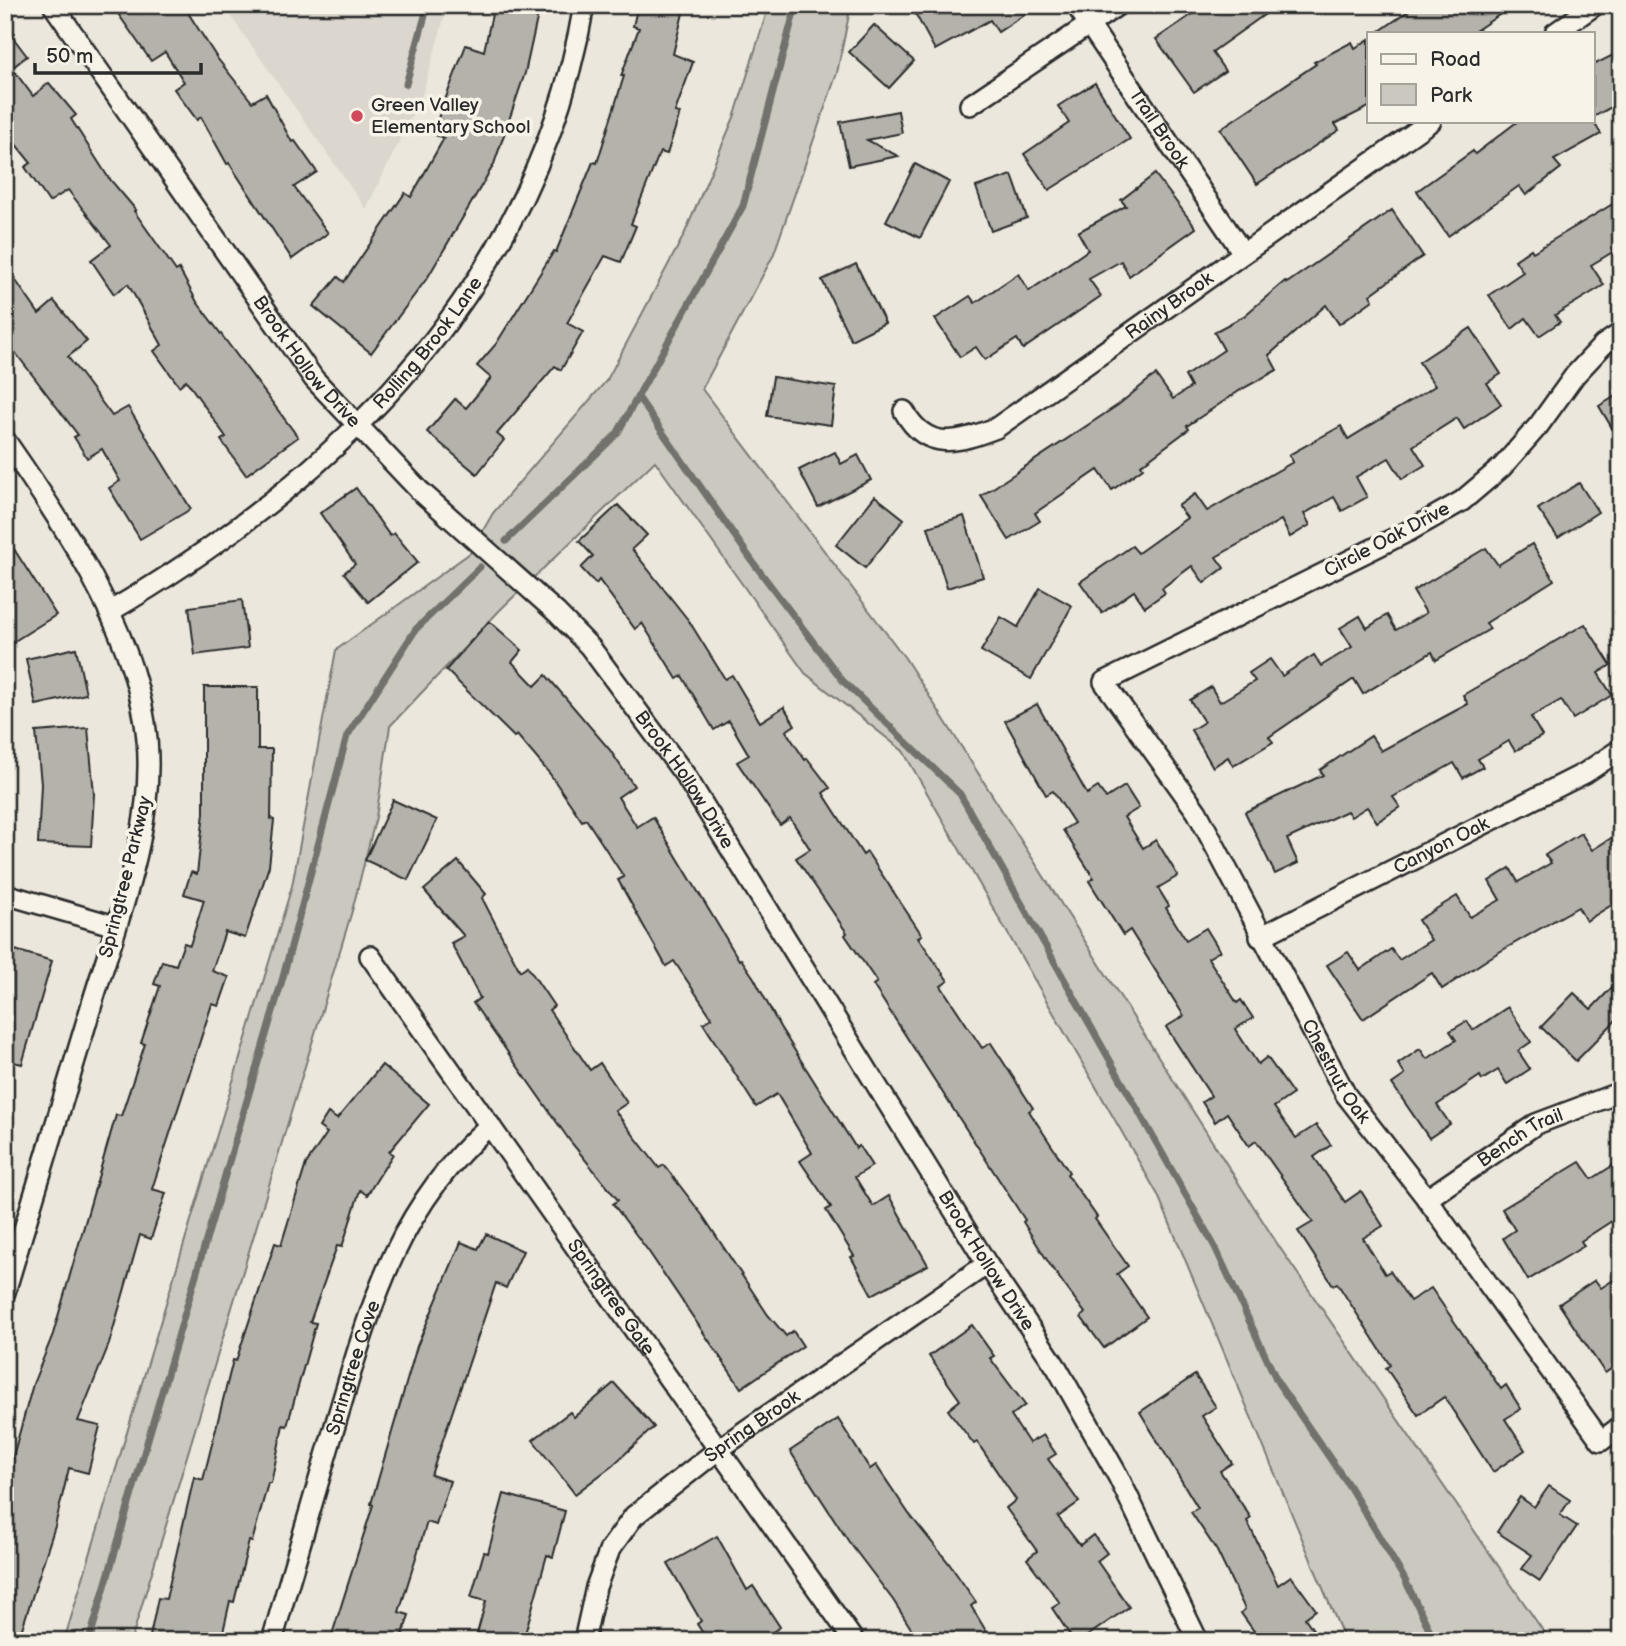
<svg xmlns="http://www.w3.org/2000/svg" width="1626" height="1646" viewBox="0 0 1626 1646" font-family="'Balsamiq Sans',sans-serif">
<rect width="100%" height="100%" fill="#ebe7dd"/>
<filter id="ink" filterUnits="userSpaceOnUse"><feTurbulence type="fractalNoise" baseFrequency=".0143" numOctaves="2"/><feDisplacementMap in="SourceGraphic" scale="14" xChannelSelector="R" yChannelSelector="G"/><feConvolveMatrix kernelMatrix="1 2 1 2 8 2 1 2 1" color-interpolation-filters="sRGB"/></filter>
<g filter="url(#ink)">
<polygon fill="#dbd7ce" points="223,5 448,5 422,95 366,209"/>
<polygon fill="#cbc8bf" stroke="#7b7a75" stroke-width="2" points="769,5 851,5 837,73 773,256 702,389 905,658 1278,1245 1550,1641 1345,1641 1158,1195 903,751 805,673 655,461 500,610 390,726 376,817 352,911 131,1641 64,1641 292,886 336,650 470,553 493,513 607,380 684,235 735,115"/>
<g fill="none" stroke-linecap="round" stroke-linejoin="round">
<g stroke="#72716c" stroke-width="7">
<polyline points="406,84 428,5"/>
<polyline points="638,397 755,565 843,681 960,794 1215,1247 1278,1383 1349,1486 1404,1578 1435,1641"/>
<polyline points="506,541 617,434 743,206 796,5"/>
<polyline points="89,1641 283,977 347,736 416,629 480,567"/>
</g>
</g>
<g fill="#b5b2ab" stroke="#2b2b2b" stroke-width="2">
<polygon points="112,5 183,5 217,58 252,102 266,94 292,142 295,141 317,172 294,187 328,233 292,259 229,163 227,164 201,117 197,120 174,89 184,82 165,52 151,61"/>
<polygon points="494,5 540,5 525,73 494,164 428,277 371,353 313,306 338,277 344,282 405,193 411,197 444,138 432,134 466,45 484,51"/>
<polygon points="638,5 685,5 673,54 693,62 675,112 680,113 667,154 660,152 631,224 636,226 621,262 605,256 567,323 583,332 561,370 555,366 497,434 504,440 477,474 427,432 455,399 466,408 491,378 477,366 496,344 554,251 556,252 593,162 597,163 624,76 621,76 639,28 633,26"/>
<polygon points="929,5 1039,5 998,32 990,20 935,50 915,13"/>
<polygon points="1206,5 1278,5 1212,52 1225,71 1194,92 1156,39"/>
<polygon points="1417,5 1514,5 1472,33 1377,33"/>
<polygon points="874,25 914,61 889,88 849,52"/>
<polygon points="5,27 27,56 12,68 33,96 49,83 76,115 71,119 108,177 136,210 134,211 176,271 179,269 197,302 298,437 246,475 221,440 226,437 186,380 179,386 154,351 162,345 128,284 114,294 91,260 111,245 68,190 49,202 25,167 31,163 5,131"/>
<polygon points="1369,39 1369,107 1335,124 1339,130 1257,184 1220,129 1316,64 1314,62 1352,42 1355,48"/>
<polygon points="1621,51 1621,102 1593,117 1593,65"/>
<polygon points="1095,83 1130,139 1049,190 1024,154 1069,123 1058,106"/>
<polygon points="898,111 902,133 867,140 898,156 849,166 840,122"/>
<polygon points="1518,121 1593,121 1601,134 1554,160 1561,168 1526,195 1519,186 1448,236 1417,191 1473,151 1475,154"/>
<polygon points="915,164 949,182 920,238 886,221"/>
<polygon points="1155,174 1196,228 1129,276 1121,261 1089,279 1101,296 1023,349 1017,339 985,360 976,347 960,357 935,319 970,296 975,303 1018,274 1029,291 1088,250 1078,232 1126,206 1121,200"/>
<polygon points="1012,175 1027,218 991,231 976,187"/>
<polygon points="1621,199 1621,247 1591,265 1604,285 1555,315 1560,322 1539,336 1526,318 1512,329 1489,295 1523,272 1515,260 1531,249 1533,252"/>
<polygon points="1392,210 1423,256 1370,295 1373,300 1339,324 1326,305 1269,355 1277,370 1242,389 1187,426 1189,429 1141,465 1143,468 1112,490 1098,470 1035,513 1040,521 1009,540 981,496 1118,405 1151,378 1156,375 1173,399 1191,387 1185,376 1224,350 1214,332 1244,316 1285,281 1287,283"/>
<polygon points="856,264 885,323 851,340 822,280"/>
<polygon points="5,265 39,314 54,301 87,341 68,357 112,416 128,407 191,509 140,539 109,488 120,481 102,449 87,458 74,437 78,435 5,339"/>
<polygon points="1471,328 1501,374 1487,383 1501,404 1464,429 1457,418 1413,446 1425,465 1402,479 1389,458 1356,477 1367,497 1342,511 1334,497 1304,514 1310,525 1290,537 1281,520 1216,557 1224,568 1204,583 1192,566 1162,588 1165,593 1145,607 1134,591 1102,613 1080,582 1132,546 1138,553 1187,518 1178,506 1195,494 1207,511 1293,462 1289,455 1341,426 1348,439 1435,386 1419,362"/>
<polygon points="773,377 836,387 831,425 767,416"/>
<polygon points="1621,393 1621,443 1599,406"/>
<polygon points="835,452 841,464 858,455 871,480 818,507 799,470"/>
<polygon points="1579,483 1598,512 1558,538 1538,509"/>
<polygon points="356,488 390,536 394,533 418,562 368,602 344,573 355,564 320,513"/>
<polygon points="875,496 904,519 865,568 836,545"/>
<polygon points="618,505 647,535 632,549 689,621 725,679 732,675 760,722 784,707 795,725 786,731 805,760 807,758 830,788 823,793 863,855 867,852 922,935 918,937 948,981 941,986 982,1048 991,1043 1033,1108 1029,1111 1069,1172 1067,1174 1097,1217 1095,1219 1128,1266 1117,1274 1147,1317 1104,1348 1081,1317 1085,1313 1052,1268 1023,1222 1025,1220 873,985 877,982 845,935 847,933 796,858 810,849 790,818 780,825 737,762 749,755 729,721 714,730 682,676 677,679 642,623 635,629 599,580 596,584 581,568 593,556 579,541"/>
<polygon points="964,516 983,577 947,588 928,527"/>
<polygon points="5,535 56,615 5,647"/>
<polygon points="1532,544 1554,580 1486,623 1490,629 1436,660 1432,652 1363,694 1354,679 1269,737 1273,742 1233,766 1228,757 1213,767 1191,730 1204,722 1190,700 1211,687 1220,702 1255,681 1249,673 1270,659 1282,676 1314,655 1321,666 1352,647 1340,628 1360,616 1367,628 1387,615 1396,630 1426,613 1413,591 1486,548 1498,565"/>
<polygon points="1040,588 1072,606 1031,679 981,651 1001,617 1018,627"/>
<polygon points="242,600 248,648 195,655 189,607"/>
<polygon points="489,621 522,650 512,662 535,686 546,675 610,750 634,786 618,797 637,827 653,817 739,960 741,959 754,978 780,1027 856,1148 859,1146 872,1166 855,1177 873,1206 889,1196 928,1265 872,1295 851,1257 854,1256 826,1210 831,1207 800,1161 812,1153 777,1094 756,1107 703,1023 712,1018 674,961 666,966 618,880 624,877 586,819 582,821 550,774 517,735 514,737 446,670"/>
<polygon points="1585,624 1611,665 1598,673 1612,695 1573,719 1561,700 1531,717 1542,736 1515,751 1509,741 1478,759 1483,767 1463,778 1454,763 1393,797 1400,807 1377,822 1367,807 1351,817 1347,811 1287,839 1298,863 1275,874 1245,812 1323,775 1320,770 1371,736 1381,751 1468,704 1463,695"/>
<polygon points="76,648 86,694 36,705 26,659"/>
<polygon points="204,687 258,687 258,749 272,749 271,819 274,820 269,866 245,938 225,932 212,971 229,977 219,1006 212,1004 152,1189 166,1193 151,1239 140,1235 109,1344 78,1421 100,1426 88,1473 69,1468 55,1526 18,1641 5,1641 5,1488 10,1467 33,1384 53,1334 116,1115 121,1116 145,1044 141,1043 160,986 154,984 162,961 176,965 184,943 190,945 204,900 184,894 191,872 197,874 204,813"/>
<polygon points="1037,704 1087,794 1098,787 1106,798 1125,786 1139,808 1124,817 1143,848 1156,840 1178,876 1158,888 1169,906 1166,908 1186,940 1206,928 1220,951 1208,958 1237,1003 1241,1000 1253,1018 1235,1029 1258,1064 1267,1057 1293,1094 1274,1107 1296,1138 1316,1125 1331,1145 1314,1157 1345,1202 1361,1191 1383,1226 1363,1238 1385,1274 1390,1271 1410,1301 1431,1288 1501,1389 1506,1385 1521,1409 1505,1419 1525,1450 1493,1472 1444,1397 1418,1415 1386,1368 1390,1365 1337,1283 1333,1285 1298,1231 1313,1222 1256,1141 1249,1146 1227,1113 1215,1122 1202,1102 1211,1096 1166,1027 1184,1016 1130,930 1123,935 1089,881 1094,878 1063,830 1074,823 1053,791 1046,795 1005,721"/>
<polygon points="88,728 94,794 91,846 38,844 41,784 36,732"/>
<polygon points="393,800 437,820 408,880 365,860"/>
<polygon points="1621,832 1621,899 1586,921 1578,907 1494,955 1442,989 1432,973 1363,1019 1327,965 1348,952 1360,970 1391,949 1399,960 1431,940 1418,920 1457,896 1470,917 1500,900 1489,881 1510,868 1518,882 1551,863 1545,855 1581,833 1592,850"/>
<polygon points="458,861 486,894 482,898 520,971 527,966 554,1006 549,1010 590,1070 600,1063 627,1103 615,1111 659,1168 664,1165 703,1216 768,1315 786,1336 793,1331 803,1346 741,1388 649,1252 613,1204 618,1200 570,1141 473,1003 480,998 451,943 464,936 424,890"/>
<polygon points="5,947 52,961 22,1064 5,1060"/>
<polygon points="1621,978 1621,1015 1576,1061 1541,1027 1574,993 1591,1009"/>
<polygon points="1508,1007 1531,1042 1518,1051 1530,1069 1507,1084 1498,1070 1482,1080 1480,1076 1437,1105 1450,1124 1429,1138 1392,1084 1405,1075 1398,1064 1420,1049 1427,1059 1456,1040 1450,1031 1467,1021 1473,1030"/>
<polygon points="382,1065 429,1104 389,1152 393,1154 367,1195 360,1190 342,1247 337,1246 310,1322 316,1323 287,1426 283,1425 271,1483 268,1483 252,1542 249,1541 234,1602 230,1601 221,1641 149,1641 158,1598 166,1599 194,1477 203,1480 233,1360 236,1361 275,1243 281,1245 306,1164 327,1133 319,1127 328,1113 337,1119"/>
<polygon points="1621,1160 1621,1215 1581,1241 1584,1246 1528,1280 1503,1238 1515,1230 1502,1209 1580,1162 1592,1179"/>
<polygon points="486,1234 523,1251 506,1288 496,1283 431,1475 450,1481 436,1525 427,1522 399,1612 409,1615 401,1641 330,1641 373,1505 371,1504 417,1346 461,1242 478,1249"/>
<polygon points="1621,1275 1621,1335 1614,1340 1621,1350 1621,1362 1605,1373 1559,1304 1595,1280 1601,1288"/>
<polygon points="972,1325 994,1356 990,1358 1025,1405 1011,1416 1029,1443 1043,1435 1056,1454 1048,1459 1079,1502 1058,1517 1080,1545 1093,1535 1107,1553 1097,1561 1129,1607 1080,1641 1074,1641 1052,1608 1060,1603 1027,1559 1037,1551 1006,1508 1016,1500 977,1442 974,1444 948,1410 960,1400 929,1356"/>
<polygon points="1195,1375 1216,1407 1202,1416 1232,1463 1220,1471 1251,1518 1247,1521 1278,1585 1291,1576 1316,1610 1305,1618 1321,1641 1261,1641 1241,1613 1245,1609 1217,1551 1191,1512 1198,1508 1140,1412"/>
<polygon points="614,1383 654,1427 612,1466 575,1494 533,1440 570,1412 574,1417"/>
<polygon points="838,1419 870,1469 876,1465 909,1514 948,1562 976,1602 971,1606 992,1641 919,1641 893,1600 849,1542 790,1451"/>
<polygon points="1549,1486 1570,1500 1560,1515 1577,1526 1540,1581 1522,1569 1532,1555 1497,1532 1520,1497 1534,1507"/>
<polygon points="504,1494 565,1511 553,1557 547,1555 523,1641 475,1641 486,1601 471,1597 484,1552 488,1553"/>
<polygon points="717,1536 747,1590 753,1586 780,1627 759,1641 708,1641 697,1624 701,1621 668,1564"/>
</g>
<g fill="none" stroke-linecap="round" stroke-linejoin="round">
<defs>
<g id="minor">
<path id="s1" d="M53,5l261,374 105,111 138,123 33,34 95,128 302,489 70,104 61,108 80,165"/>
<path id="s2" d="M1076,5l167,248"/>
<polyline points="1555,33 1595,5"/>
<polyline points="970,105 1118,5"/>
<path id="s3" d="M1621,333l-18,12 -28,30 -36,50 -37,42 -40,34 -53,30 -305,151 93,130 149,283 81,104 174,242 20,-15"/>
<path id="s4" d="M904,411c23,42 55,31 92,17l435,-307"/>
<path d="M5,440c58,83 125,183 140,283 15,96 -27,194 -54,284 -29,95 -57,190 -86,285"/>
<path id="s5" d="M109,612c234,-137 428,-329 475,-607"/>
<polyline points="5,894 115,926"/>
<path id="s6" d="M1260,937l325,-164 36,-24"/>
<path id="s7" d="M370,956l484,685"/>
<path id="s8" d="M1427,1199l109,-75 85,-32"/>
<path id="s9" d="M272,1641c20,-70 41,-140 61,-209 36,-119 60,-221 157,-307"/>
<path id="s10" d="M584,1641l12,-54 14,-38 24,-33 85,-67 268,-185"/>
</g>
</defs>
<use href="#minor" stroke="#2b2b2b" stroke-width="24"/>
<use href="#minor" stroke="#f7f3e8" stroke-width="19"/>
</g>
</g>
<circle fill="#d1495b" stroke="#f7f3e8" stroke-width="2.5" cx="357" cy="116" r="7"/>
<g text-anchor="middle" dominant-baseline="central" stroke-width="7" stroke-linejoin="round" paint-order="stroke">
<g font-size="19" fill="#2b2b2b" stroke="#f7f3e8" text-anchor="start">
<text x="371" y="105">Green Valley<tspan x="371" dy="22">Elementary School</tspan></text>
</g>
<g font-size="19" fill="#2b2b2b" stroke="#f7f3e8">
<text stroke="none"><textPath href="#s2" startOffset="149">Trail Brook</textPath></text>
<text stroke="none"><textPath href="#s4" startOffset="318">Rainy Brook</textPath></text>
<text stroke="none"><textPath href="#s5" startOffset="420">Rolling Brook Lane</textPath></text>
<text stroke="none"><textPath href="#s1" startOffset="438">Brook Hollow Drive</textPath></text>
<text transform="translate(1387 540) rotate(-28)">Circle Oak Drive</text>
<text stroke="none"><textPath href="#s1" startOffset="1004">Brook Hollow Drive</textPath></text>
<text stroke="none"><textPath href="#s6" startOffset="203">Canyon Oak</textPath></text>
<text transform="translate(126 877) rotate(-76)">Springtree Parkway</text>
<text stroke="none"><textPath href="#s3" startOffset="1088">Chestnut Oak</textPath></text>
<text stroke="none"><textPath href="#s8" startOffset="112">Bench Trail</textPath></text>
<text stroke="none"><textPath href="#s1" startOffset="1572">Brook Hollow Drive</textPath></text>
<text stroke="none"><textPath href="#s7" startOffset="418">Springtree Gate</textPath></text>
<text stroke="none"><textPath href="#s9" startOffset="285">Springtree Cove</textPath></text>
<text stroke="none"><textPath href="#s10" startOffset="285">Spring Brook</textPath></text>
</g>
</g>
<rect width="1626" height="1646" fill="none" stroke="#f7f3e8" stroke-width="28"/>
<rect x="14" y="14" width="1598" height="1618" fill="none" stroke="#2b2b2b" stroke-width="2.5" filter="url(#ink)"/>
<rect x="1367" y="32" width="228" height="91" fill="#f7f3e8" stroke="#a5a39c" stroke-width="2"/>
<rect x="1381" y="54" width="35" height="10" fill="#f7f3e8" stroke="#a5a39c" stroke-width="2"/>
<text x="1430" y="66" font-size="21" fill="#2b2b2b">Road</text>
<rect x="1381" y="84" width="35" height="21" fill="#cbc8bf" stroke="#a5a39c" stroke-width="2"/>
<text x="1430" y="102" font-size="21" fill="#2b2b2b">Park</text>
<path d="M35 63v10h166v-10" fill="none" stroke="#2b2b2b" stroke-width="3.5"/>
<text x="46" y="63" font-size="21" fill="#2b2b2b" stroke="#f7f3e8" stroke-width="5" paint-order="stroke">50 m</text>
</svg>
